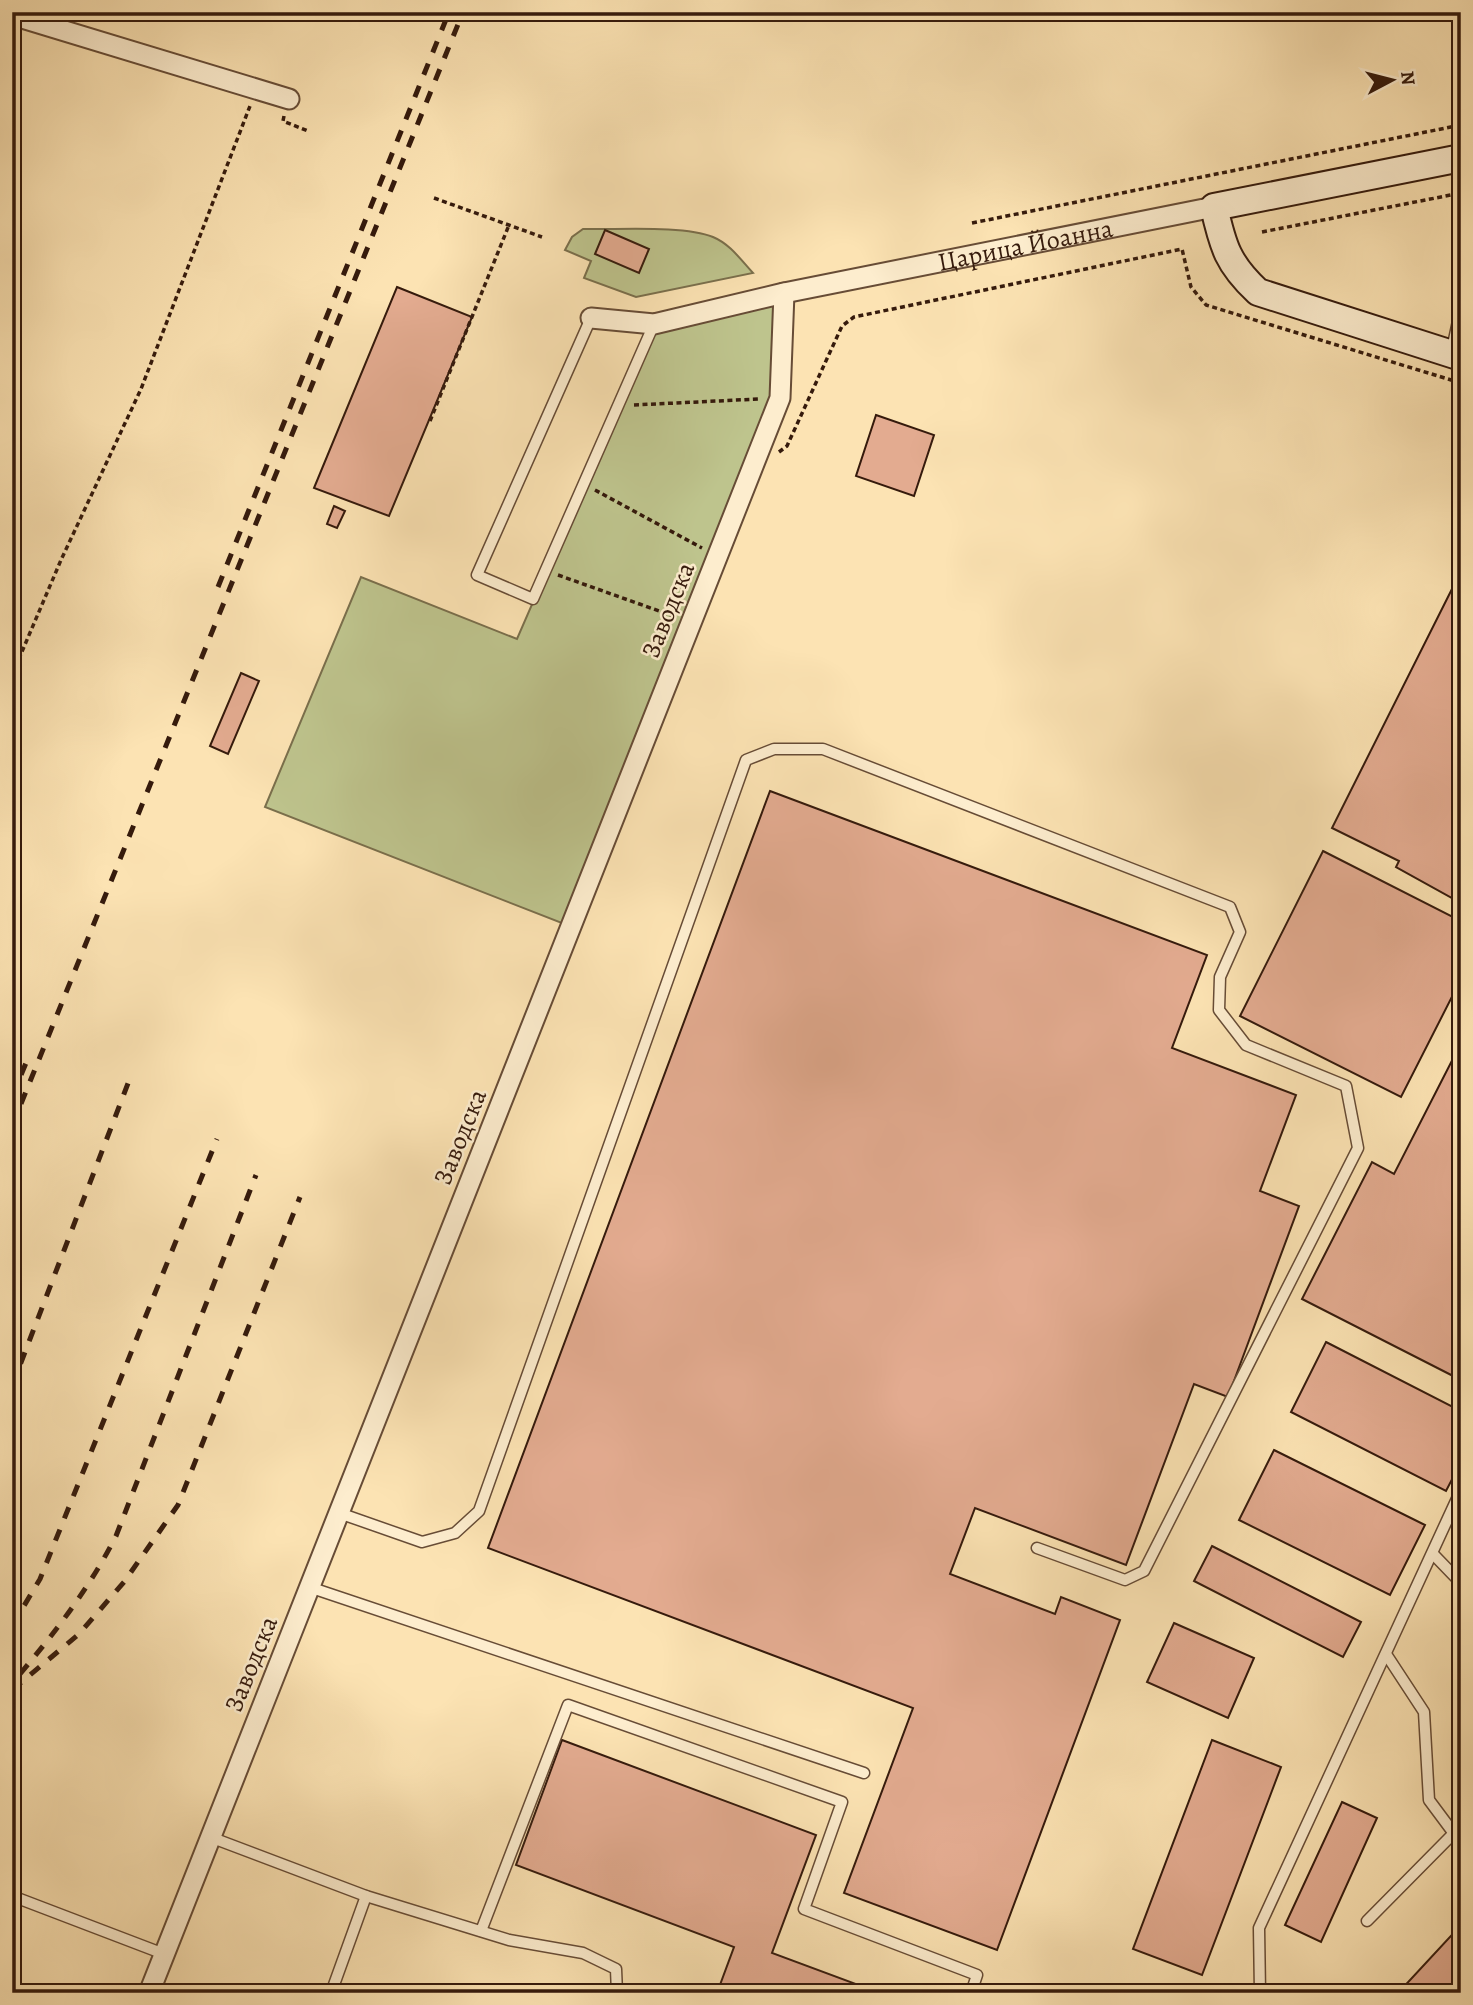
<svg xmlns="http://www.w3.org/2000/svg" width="1473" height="2005" viewBox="0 0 1473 2005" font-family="Alegreya,serif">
<rect width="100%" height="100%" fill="#fce3b3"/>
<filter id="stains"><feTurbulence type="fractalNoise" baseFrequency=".00286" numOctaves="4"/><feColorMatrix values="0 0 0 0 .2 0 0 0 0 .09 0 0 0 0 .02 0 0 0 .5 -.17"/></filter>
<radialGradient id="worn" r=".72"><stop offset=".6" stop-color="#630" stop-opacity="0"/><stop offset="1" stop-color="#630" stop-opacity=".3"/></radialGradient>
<g fill="#bec48d" stroke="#7a6f4c" stroke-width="2">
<path d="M583,229c34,1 101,-4 130,8 17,7 28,23 40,36l-117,24 -52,-19 7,-17 -26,-11 7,-13z"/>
<polygon points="784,293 780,398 572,927 265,807 361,577 517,639 654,324"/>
</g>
<g fill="#e3ab90" stroke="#351a0c" stroke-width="2">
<polygon points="605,230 649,249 639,273 595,254"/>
<polygon points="397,287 472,317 389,516 314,488"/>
<polygon points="876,415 934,435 914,496 856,476"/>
<polygon points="334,506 345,511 337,528 327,524"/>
<polygon points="1461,571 1461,903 1396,867 1399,861 1332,828"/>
<polygon points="241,673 259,681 228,754 210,746"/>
<polygon points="770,791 1207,955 1172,1048 1296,1095 1260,1191 1299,1206 1228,1397 1194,1384 1126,1565 975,1508 950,1574 1055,1614 1061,1597 1120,1620 997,1950 844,1893 913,1708 488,1548"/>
<polygon points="1323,851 1461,921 1461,979 1401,1097 1240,1016"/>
<polygon points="1461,1043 1461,1380 1302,1299 1372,1162 1394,1174"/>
<polygon points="1326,1342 1461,1411 1461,1462 1446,1491 1291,1412"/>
<polygon points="1274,1450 1425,1525 1390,1595 1239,1520"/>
<polygon points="1212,1546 1361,1622 1343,1657 1194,1581"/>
<polygon points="1174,1623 1254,1658 1228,1718 1147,1682"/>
<polygon points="562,1740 816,1835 772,1953 864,1987 862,1993 717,1993 734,1947 516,1865"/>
<polygon points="1212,1740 1281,1767 1202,1975 1133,1949"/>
<polygon points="1342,1802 1377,1818 1321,1942 1285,1925"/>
<polygon points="1461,1925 1461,1988 1456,1993 1398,1993"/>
</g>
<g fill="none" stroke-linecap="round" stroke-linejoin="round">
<defs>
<g id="lane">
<polyline points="591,318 477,575 533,599 654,324"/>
<polyline points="1451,354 1461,307"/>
<polyline points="339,1513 422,1542 455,1533 479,1511 746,760 774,749 823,749 1230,907 1240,932 1220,977 1219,1010 1246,1045 1346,1086 1358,1148 1144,1571 1125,1580 1037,1548"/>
<polyline points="1433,1554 1461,1583"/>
<polyline points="309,1587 864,1773"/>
<polyline points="1386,1654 1424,1712 1429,1800 1461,1843"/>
<polyline points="210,1837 366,1896 509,1940 583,1953 616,1969 617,1993"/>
<polyline points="12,1896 164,1954"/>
<polyline points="1367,1921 1453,1834"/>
<polyline points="481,1931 568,1705 842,1802 804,1909 977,1975 971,1993"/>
<polyline points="331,1993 366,1896"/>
<polyline points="1260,1993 1259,1928 1461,1490"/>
</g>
<g id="street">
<polyline points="12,15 289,99"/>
<path id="s1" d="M591,318l63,6 130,-31 430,-86"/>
<polyline points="149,1993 780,398 784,293"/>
</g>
<path id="secondary" d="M1461,158l-247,49c9,40 14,57 44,85l203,65"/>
</defs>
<use href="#lane" stroke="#674c36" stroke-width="13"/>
<use href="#street" stroke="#674c36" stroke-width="23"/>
<use href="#secondary" stroke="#351a0c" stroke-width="30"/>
<g stroke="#351a0c" stroke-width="3.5" stroke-dasharray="5 3.5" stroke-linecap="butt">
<polyline points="284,116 283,121 308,131"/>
<polyline points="434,198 542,237"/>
<polyline points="972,223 1461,125"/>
<polyline points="1262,232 1461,193"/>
<polyline points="634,405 759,399"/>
<polyline points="430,421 509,225"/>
<polyline points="779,452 787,446 842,326 854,317 1182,249 1191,287 1206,305 1461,383"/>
<polyline points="595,490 702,548"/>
<polyline points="558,575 676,617"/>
<polyline points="12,675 61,560 141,389 250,106"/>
</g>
<use href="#lane" stroke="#fdedce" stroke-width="10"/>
<use href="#street" stroke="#fdedce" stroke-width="19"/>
<use href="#secondary" stroke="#fdedce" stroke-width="26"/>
<g stroke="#351a0c" stroke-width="5" stroke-dasharray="12 12" stroke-linecap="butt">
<polyline points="218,587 449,12"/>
<polyline points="12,1097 28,1058"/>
<polyline points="12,1126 463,12"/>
<polyline points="12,1386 132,1073"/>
<polyline points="12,1626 40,1579 217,1139"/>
<path d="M20,1674c37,-44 70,-87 96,-138l140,-361"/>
<polyline points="12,1690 79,1634 124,1582 178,1505 300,1197"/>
</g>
</g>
<g text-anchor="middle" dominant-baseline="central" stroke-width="5" stroke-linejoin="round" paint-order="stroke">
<g font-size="26" fill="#351a0c" stroke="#fdedce">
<text stroke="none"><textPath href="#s1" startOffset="443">Царица Йоанна</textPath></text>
<text transform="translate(668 610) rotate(-68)">Заводска</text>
<text transform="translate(460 1137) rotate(-68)">Заводска</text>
<text transform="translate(251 1664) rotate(-68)">Заводска</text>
</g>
</g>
<rect width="1473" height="2005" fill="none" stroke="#fce3b3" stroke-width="42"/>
<rect x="14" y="14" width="1445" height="1977" fill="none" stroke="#351a0c" stroke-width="3.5"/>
<rect x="21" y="21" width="1431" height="1963" fill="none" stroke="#351a0c" stroke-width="2"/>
<g transform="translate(1392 80) rotate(83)" stroke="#fdedce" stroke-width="5" paint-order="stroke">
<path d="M0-5L12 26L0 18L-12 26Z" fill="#351a0c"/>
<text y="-10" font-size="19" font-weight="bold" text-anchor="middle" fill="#351a0c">N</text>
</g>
<rect width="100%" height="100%" filter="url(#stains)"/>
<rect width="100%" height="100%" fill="url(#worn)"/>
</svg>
